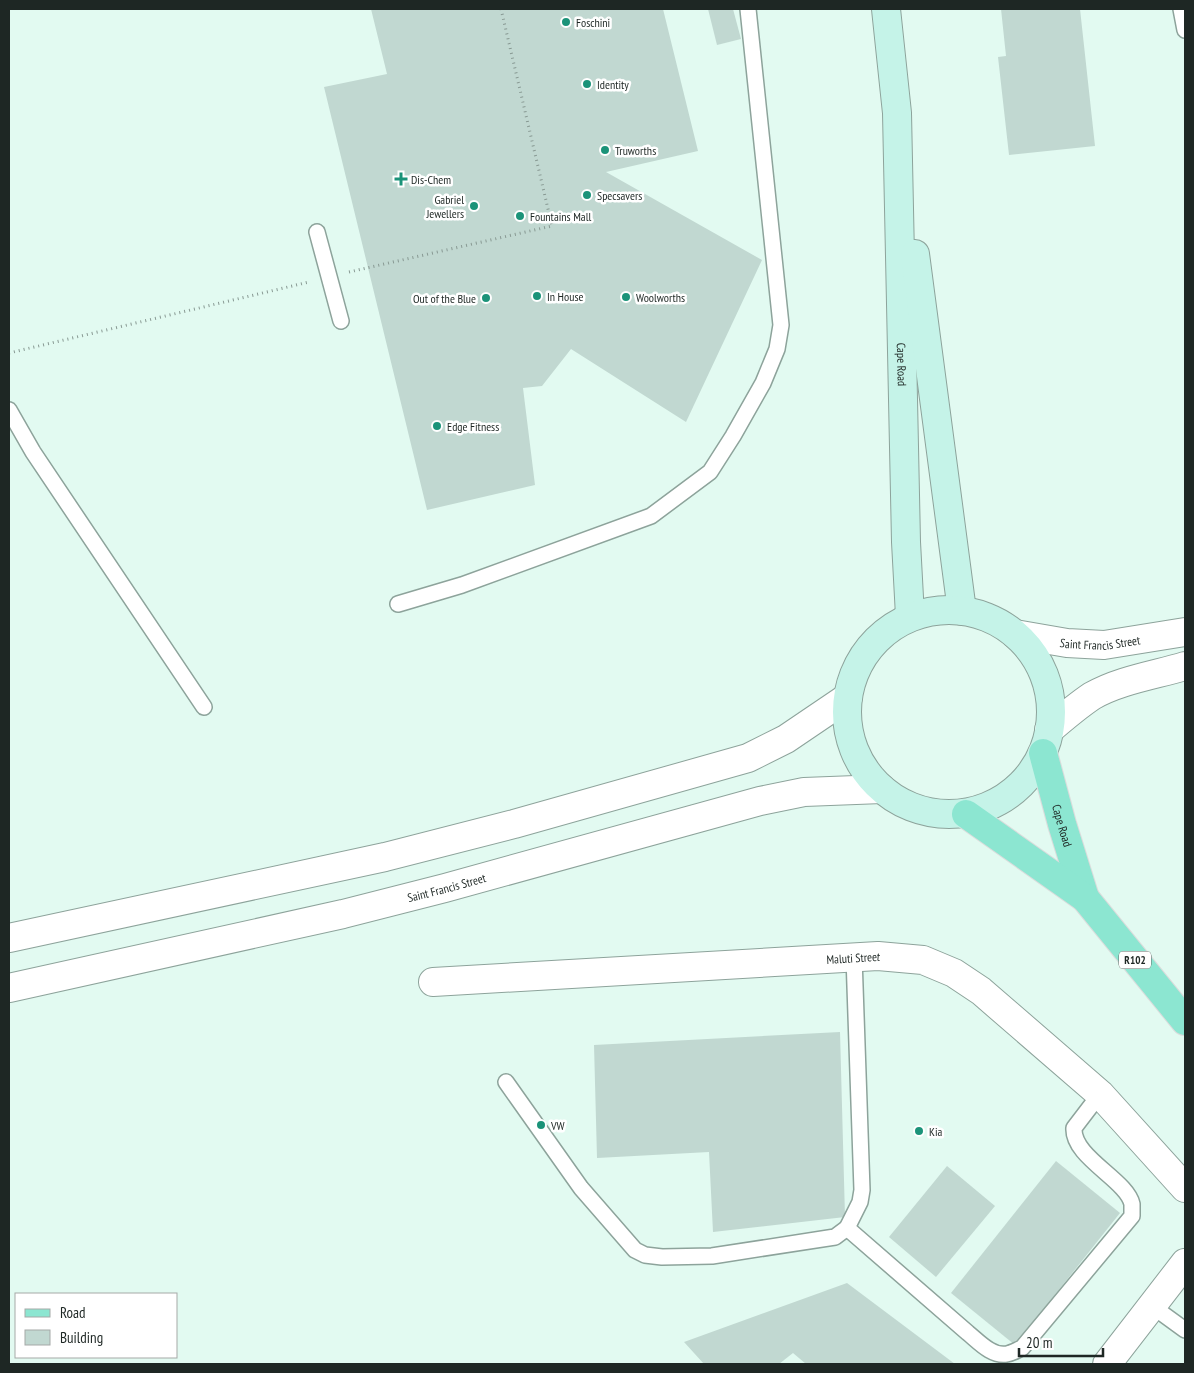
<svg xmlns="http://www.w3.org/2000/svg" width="1194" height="1373" viewBox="0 0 1194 1373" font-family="'PT Sans Narrow',sans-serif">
<rect width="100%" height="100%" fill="#e2faf1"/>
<g fill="#c1d8d1">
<polygon points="371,9 663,9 698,151 606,172 762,260 686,422 571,349 542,386 523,388 535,485 427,510 324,87 387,74"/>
<polygon points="708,9 733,9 741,39 717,45"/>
<polygon points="1001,9 1080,9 1095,146 1009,155 998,57 1006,56"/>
<polygon points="840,1032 845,1217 713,1232 709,1152 597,1158 594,1045"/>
<polygon points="1056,1161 1120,1213 1015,1345 951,1293"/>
<polygon points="947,1166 995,1206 936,1277 889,1237"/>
<polygon points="847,1283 955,1364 806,1364 793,1353 779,1364 704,1364 684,1342"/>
</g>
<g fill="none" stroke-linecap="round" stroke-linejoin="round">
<defs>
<g id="service">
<polyline points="1181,9 1185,30"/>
<polyline points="317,232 341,321"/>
<polyline points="9,410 33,452 204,707"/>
<polyline points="398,604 462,585 651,516 710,472 733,436 763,383 777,349 781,325 748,9"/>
<polyline points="506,1082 581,1188 635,1250 645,1255 662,1257 712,1256 835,1237 847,1228 860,1202 862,1190 854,957"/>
<path d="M847,1228l121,105c10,8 24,24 39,21 5,-1 10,-4 15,-6l110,-132c0,-4 0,-8 0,-12 -5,-24 -60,-47 -58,-76l26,-34"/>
<polyline points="1152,1306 1185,1330"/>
</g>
<g id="minor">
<path id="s1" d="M433,982l445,-26 45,4 31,13 27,18 119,103 85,94"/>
<polyline points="1107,1364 1185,1263"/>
</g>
<g id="tertiary">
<path id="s2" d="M1015,634l52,9 37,2 81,-13"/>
<path d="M1049,730c14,-12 28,-24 43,-34 28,-16 63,-21 93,-30"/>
<polyline points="9,938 385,857 514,824 748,758 786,739 848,697"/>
<path id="s3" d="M9,988l334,-74 102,-26 315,-87 44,-9 78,-3"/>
</g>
<g id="secondary">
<path id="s4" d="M886,9l11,104 9,429 4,74"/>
<polyline points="915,254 962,611"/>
<circle cx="949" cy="712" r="102"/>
</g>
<g id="primary">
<path id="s5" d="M1043,753l19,71 23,74"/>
<polyline points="966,814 1085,898 1185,1021"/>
</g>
</defs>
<use href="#service" stroke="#8da39b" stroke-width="18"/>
<use href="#minor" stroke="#8da39b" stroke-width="30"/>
<use href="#tertiary" stroke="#8da39b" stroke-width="30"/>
<use href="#secondary" stroke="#8da39b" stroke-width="30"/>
<use href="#primary" stroke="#dbdcdc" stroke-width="30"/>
<g stroke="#889993" stroke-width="3" stroke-dasharray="1 4" stroke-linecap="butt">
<polyline points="349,272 552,226 501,9"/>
<polyline points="9,353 309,282"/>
</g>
<use href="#service" stroke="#fff" stroke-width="15"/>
<use href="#minor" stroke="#fff" stroke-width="28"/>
<use href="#tertiary" stroke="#fff" stroke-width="28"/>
<use href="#secondary" stroke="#c5f3e8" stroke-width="28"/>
<use href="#primary" stroke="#8ce6d1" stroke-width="28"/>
</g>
<g fill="#1b9379" stroke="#fff" stroke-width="2">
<circle cx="566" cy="22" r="5"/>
<circle cx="587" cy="84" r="5"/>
<circle cx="605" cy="150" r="5"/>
<path d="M398.5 171.5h5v5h5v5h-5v5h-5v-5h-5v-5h5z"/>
<circle cx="587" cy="195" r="5"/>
<circle cx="474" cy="206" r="5"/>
<circle cx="520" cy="216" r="5"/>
<circle cx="537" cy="296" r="5"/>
<circle cx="626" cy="297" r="5"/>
<circle cx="486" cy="298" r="5"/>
<circle cx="437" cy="426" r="5"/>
<circle cx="541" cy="1125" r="5"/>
<circle cx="919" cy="1131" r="5"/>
</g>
<g text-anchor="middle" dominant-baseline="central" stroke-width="5" stroke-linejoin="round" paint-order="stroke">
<rect fill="#fff" stroke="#626866" stroke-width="1" x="1119" y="951.5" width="32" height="17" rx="4"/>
<g font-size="11" font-weight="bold" fill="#1e2724">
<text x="1135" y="960">R102</text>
</g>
<g font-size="12" fill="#1e2724" stroke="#fff" text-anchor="start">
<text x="576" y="22">Foschini</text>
<text x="597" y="84">Identity</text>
<text x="615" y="150">Truworths</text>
<text x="411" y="179">Dis-Chem</text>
<text x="597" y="195">Specsavers</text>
<text x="464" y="199" text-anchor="end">Gabriel<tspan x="464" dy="14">Jewellers</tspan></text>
<text x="530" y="216">Fountains Mall</text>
<text x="547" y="296">In House</text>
<text x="636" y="297">Woolworths</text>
<text x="476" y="298" text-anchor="end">Out of the Blue</text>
<text x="447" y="426">Edge Fitness</text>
<text x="551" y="1125">VW</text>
<text x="929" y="1131">Kia</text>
</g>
<g font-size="12" fill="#1e2724" stroke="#fff">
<text stroke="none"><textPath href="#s4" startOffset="356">Cape Road</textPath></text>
<text stroke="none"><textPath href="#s2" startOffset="86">Saint Francis Street</textPath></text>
<text stroke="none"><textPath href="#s5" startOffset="75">Cape Road</textPath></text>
<text stroke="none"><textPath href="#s3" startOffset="449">Saint Francis Street</textPath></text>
<text stroke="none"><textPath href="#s1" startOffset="421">Maluti Street</textPath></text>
</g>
</g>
<rect width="1194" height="1373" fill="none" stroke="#1e2724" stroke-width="20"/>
<rect x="15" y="1293" width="162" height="65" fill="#ffffff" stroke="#a5a9a7"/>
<rect x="25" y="1309" width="25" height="8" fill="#8ce6d1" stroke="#a5a9a7"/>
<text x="60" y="1318" font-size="15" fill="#1e2724">Road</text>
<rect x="25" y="1330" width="25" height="15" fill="#c1d8d1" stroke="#a5a9a7"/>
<text x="60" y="1343" font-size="15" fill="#1e2724">Building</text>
<path d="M1019 1348v8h84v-8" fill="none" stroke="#1e2724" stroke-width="2.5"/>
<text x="1026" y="1348" font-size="15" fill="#1e2724" stroke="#ffffff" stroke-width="4" paint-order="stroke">20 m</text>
</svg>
